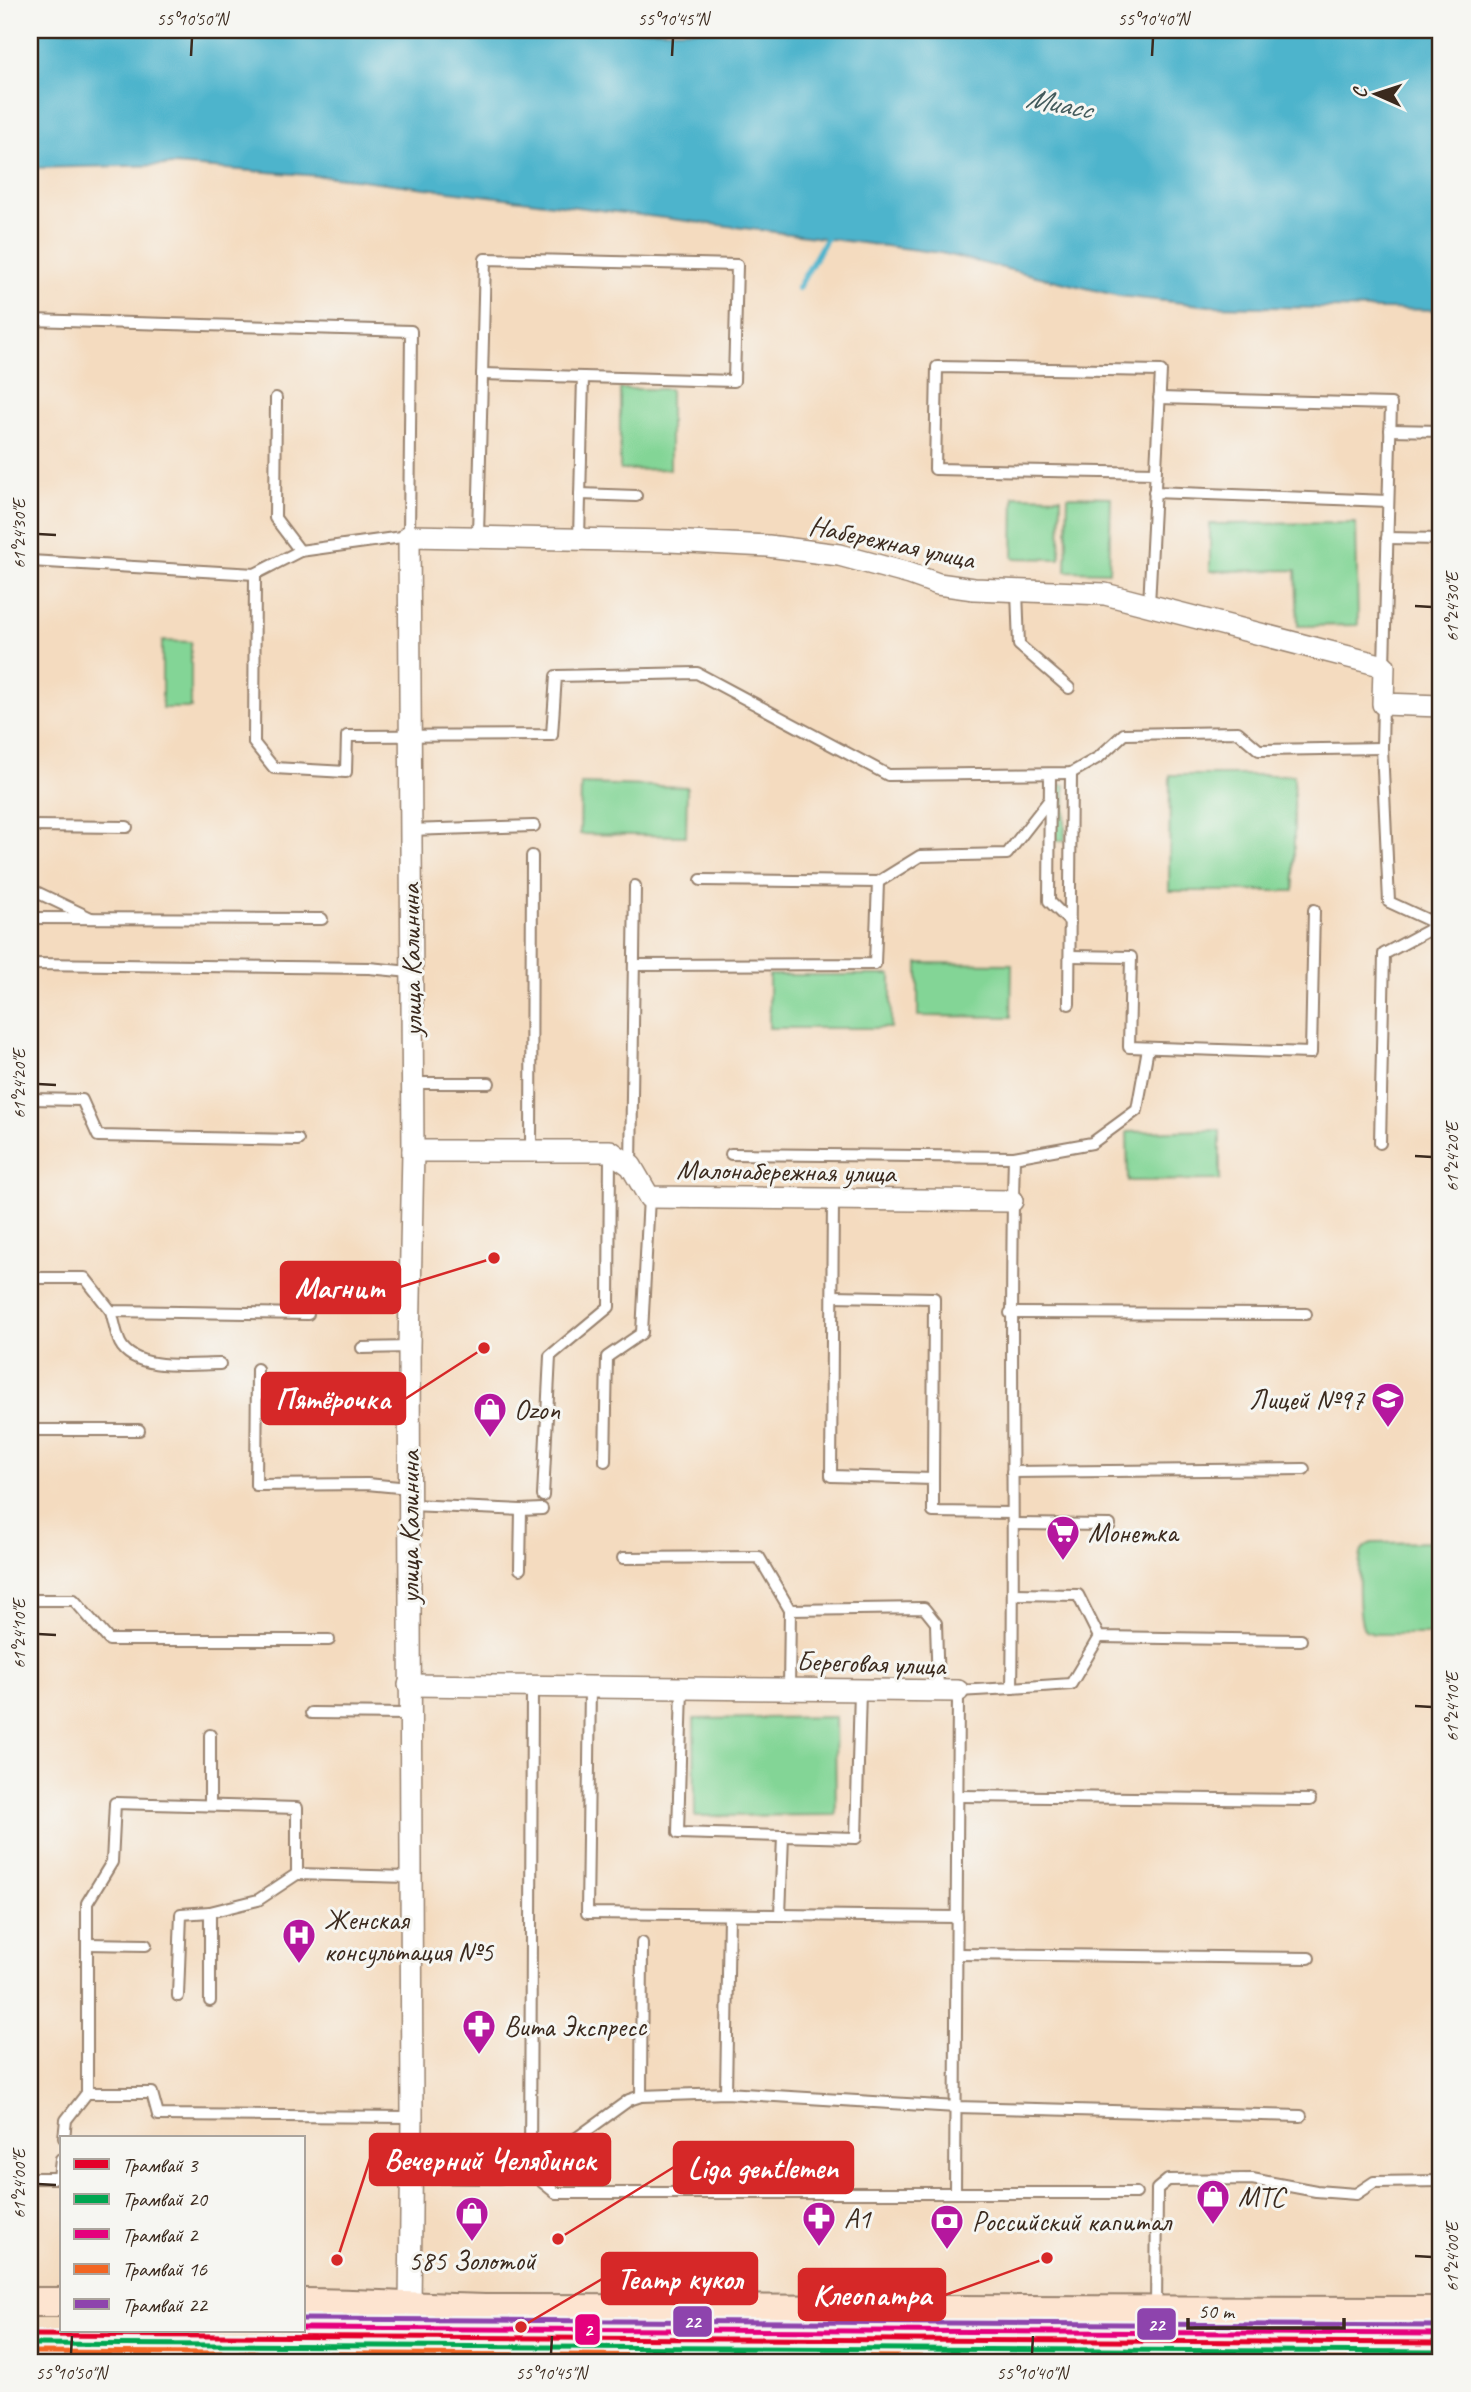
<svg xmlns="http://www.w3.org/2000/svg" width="1471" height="2392" viewBox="0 0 1471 2392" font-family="Caveat,sans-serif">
<rect width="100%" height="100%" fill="#f6f6f2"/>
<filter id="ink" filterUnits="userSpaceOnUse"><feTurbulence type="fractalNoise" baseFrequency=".0143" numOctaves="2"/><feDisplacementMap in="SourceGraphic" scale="14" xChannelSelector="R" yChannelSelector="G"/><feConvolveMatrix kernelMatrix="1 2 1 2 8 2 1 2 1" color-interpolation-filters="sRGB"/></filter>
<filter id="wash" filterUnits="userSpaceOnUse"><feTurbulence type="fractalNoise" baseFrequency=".00686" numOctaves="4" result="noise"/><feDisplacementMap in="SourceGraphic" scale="28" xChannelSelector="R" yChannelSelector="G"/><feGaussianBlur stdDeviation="1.57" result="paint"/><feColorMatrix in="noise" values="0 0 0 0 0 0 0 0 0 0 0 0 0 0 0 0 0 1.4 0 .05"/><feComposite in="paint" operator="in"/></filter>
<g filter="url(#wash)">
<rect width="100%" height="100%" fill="#f4dbbf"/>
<g fill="#83d596" stroke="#5f805a" stroke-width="2">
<polygon points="620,389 670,389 670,469 620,470"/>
<polygon points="1014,496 1061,497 1060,559 1013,558"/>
<polygon points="1068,496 1111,497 1109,572 1066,571"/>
<polygon points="1356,523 1358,625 1298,626 1296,570 1210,571 1210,524"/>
<polygon points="162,641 191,642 191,708 162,708"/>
<polygon points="1170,775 1294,775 1294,891 1169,891"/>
<polygon points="581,784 687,787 686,836 580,834"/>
<rect x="1055" y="785" width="10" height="56"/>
<polygon points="918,963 1012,964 1011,1017 918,1016"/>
<rect x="769" y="975" width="122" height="53"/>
<polygon points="1220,1130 1220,1180 1128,1181 1127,1132"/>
<path d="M1441,1542v92h-67l-9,-3c-8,-11 -7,-63 -4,-77 1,-6 5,-9 11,-11z"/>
<polygon points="835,1717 836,1815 695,1816 694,1719"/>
</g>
<polygon fill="#4eb4cc" stroke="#446f75" stroke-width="2" points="30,30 1441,30 1441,310 1210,306 1119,296 941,253 346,178 174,165 30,168"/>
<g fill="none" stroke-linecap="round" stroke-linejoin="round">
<polyline stroke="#4eb4cc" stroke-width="6" points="798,288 830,232"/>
</g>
</g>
<g filter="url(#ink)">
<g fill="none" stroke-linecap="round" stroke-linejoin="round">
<defs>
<g id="lane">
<polyline points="30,320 411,331 409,536 300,551 255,574 30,561"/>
<polyline points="482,374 583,377 579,538"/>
<polyline points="276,398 275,518 300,551"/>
<polyline points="1159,398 1391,404 1384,666"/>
<polyline points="1390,430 1441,431"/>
<polyline points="1154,492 1388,501"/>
<polyline points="580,494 636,496"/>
<polyline points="478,535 485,259 737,265 734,381 583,377"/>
<polyline points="1387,538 1441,539"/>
<polyline points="255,574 254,743 274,768 346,772 347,736 552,735 556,676 697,673 888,775 1071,773 1099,757 1124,734 1238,732 1259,750 1382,748"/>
<polyline points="1017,591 1019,645 1069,688"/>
<polyline points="1149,605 1161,371 937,367 935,469 1155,473"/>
<polyline points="1383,704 1382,748 1389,902 1441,926"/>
<polyline points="1050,774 1049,901 1070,922"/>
<polyline points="30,826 127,827"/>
<polyline points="409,830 534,826"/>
<polyline points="878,882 920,856 1007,854 1050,799"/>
<polyline points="30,889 91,918"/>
<polyline points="30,918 322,919"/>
<polyline points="1070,956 1131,957 1129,1047 1311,1053 1314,910"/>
<polyline points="30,964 369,968 410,972"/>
<polyline points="634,965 875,964 878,882 701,880"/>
<polyline points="1069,1004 1071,773"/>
<polyline points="412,1083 489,1083"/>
<polyline points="30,1099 82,1100 98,1136 298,1140"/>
<polyline points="1380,1143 1384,954 1438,925"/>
<polyline points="531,1151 532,856"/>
<polyline points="731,1154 1014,1157"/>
<polyline points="631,1166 635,886"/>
<polyline points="833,1200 831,1476 933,1479 933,1512 1012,1513"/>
<polyline points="30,1278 85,1278 111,1311 308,1314"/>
<polyline points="833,1296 934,1298 933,1479"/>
<path d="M111,1311c3,10 5,23 9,32 15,29 72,21 100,21"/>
<polyline points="1010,1313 1306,1314"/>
<polyline points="362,1348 409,1347"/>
<polyline points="257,1369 256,1485 367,1484 409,1488"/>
<polyline points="30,1430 139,1430"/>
<polyline points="605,1461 607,1357 642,1333 649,1197"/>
<polyline points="1012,1472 1304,1469"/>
<polyline points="543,1496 550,1356 609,1307 610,1152"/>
<polyline points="410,1505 521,1510 542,1509"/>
<polyline points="1013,1524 1110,1525"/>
<polyline points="623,1558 759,1557 790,1610"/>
<polyline points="520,1569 521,1510"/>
<polyline points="1013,1594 1078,1595 1099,1637 1301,1640"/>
<polyline points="30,1600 74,1600 109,1640 329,1640"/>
<polyline points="590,1687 587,1913 957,1917"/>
<polyline points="682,1688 678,1833 856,1838 860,1690"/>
<polyline points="1012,1688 1071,1684 1099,1637"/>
<polyline points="789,1689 790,1610 924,1608 936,1623 938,1690"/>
<polyline points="311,1713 409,1714"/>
<polyline points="958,1796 1310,1800"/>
<polyline points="210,1805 210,1735"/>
<polyline points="210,1912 210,2001"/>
<polyline points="780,1915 783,1836"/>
<polyline points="87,1944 146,1945"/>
<polyline points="957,1954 1309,1958"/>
<polyline points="178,1996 181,1914 210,1912 258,1900 297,1874"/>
<polyline points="87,2093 87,1903 112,1862 115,1803 297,1808 297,1874 409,1877"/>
<polyline points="726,2093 729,1915"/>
<polyline points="641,2096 642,1943"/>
<polyline points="64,2138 66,2120 87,2093 152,2093 158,2115 412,2117"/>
<polyline points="530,2172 629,2100 641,2096 726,2093 956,2107 1301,2116"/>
<polyline points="530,2172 532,1686"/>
<polyline points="411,2177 498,2178 530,2172 556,2193 1136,2193"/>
<polyline points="30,2178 59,2178 61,2159"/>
<path d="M955,2193l3,-502 54,-3c3,-177 -3,-354 2,-531l78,-14 45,-33 11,-62"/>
<polyline points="1156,2310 1157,2189 1168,2180 1252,2179 1316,2191 1356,2194 1374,2182 1441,2181"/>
</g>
<g id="street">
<polyline points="413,1151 610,1151 631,1166 649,1197 1012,1201"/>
<polyline points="409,1685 958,1691"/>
<polyline points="410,2308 412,2117 409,1347 413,1151 409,536 669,541 768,546 839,555 910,574 938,584 974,589 1105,594 1384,666 1383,704 1441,706"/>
</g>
<g id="secondary">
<polyline points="30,2302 61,2302"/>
<path d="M303,2303c61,0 121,5 182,6l956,2"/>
<path d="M410,2308c23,21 27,22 29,54"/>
<polyline points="30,2360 238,2362"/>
<polyline points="409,2362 410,2308"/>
</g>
</defs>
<use href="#lane" stroke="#98826e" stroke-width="14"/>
<use href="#street" stroke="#98826e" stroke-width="24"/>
<use href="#secondary" stroke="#98826e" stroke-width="32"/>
<use href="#lane" stroke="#fff" stroke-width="10"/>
<use href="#street" stroke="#fff" stroke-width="21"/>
<use href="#secondary" stroke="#fde4d0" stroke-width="28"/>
<defs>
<polyline id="tram-1" points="30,2335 1441,2343"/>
<polyline id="tram-2" points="30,2344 1441,2352"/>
<polyline id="tram-3" points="303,2328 1441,2334"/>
<polyline id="tram-4" points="30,2352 1441,2360"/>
<polyline id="tram-5" points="303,2319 1441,2326"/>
</defs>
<use href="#tram-1" stroke="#f6f6f2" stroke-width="10"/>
<use href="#tram-2" stroke="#f6f6f2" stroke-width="10"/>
<use href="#tram-3" stroke="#f6f6f2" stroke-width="10"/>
<use href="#tram-4" stroke="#f6f6f2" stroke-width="10"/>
<use href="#tram-5" stroke="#f6f6f2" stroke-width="10"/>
<use href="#tram-1" stroke="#e4002b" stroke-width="5"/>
<use href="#tram-2" stroke="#00a651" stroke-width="5"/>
<use href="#tram-3" stroke="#e5007d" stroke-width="5"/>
<use href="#tram-4" stroke="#f26522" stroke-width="5"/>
<use href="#tram-5" stroke="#8e44ad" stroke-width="5"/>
</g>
</g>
<path fill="none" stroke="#3b2a1e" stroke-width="2.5" d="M191,56l1,-18M672,56l1,-18M1152,56l1,-18M38,534l18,1M1415,606l17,1M38,1084l18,1M1415,1156l17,1M38,1634l18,1M1415,1706l17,1M38,2184l18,1M1415,2256l17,1M71,2354l1,-18M551,2354l1,-18M1032,2354l1,-18"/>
<defs>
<symbol id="school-pin" viewBox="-11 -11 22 30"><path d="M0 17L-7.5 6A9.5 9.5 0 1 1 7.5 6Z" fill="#b5179e" stroke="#f6f6f2"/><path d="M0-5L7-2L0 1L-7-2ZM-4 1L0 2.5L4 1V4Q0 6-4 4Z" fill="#fff"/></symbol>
<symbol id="shop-pin" viewBox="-11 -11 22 30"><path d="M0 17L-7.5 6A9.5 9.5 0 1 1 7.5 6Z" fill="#b5179e" stroke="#f6f6f2"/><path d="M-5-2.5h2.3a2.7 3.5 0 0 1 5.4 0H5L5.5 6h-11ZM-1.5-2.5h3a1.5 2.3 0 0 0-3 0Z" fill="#fff"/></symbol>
<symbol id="supermarket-pin" viewBox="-11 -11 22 30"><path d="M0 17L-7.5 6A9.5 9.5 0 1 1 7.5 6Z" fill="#b5179e" stroke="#f6f6f2"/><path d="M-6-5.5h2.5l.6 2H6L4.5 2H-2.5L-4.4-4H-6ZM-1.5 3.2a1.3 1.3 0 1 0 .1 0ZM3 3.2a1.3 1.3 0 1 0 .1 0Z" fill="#fff"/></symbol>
<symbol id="hospital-pin" viewBox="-11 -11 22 30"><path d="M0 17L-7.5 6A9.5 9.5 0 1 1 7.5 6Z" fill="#b5179e" stroke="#f6f6f2"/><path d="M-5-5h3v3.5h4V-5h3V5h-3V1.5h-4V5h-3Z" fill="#fff"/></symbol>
<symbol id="pharmacy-pin" viewBox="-11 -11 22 30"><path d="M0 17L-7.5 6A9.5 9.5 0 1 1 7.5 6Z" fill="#b5179e" stroke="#f6f6f2"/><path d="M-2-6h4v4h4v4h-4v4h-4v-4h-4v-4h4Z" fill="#fff"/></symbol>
<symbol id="bank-pin" viewBox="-11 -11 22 30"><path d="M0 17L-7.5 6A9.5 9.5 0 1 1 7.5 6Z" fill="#b5179e" stroke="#f6f6f2"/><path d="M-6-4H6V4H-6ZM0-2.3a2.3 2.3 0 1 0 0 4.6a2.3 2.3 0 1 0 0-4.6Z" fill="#fff"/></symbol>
</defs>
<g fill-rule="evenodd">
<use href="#school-pin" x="1369" y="1380" width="38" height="52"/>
<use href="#shop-pin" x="471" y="1390" width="38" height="52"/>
<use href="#supermarket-pin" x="1044" y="1513" width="38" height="52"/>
<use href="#hospital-pin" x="280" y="1916" width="38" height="52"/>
<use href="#pharmacy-pin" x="460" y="2007" width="38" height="52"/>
<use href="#shop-pin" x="1194" y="2177" width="38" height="52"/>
<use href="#shop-pin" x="453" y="2194" width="38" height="52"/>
<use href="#pharmacy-pin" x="800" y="2199" width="38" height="52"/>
<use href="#bank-pin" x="928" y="2202" width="38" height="52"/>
</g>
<g text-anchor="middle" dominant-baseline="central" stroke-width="6" stroke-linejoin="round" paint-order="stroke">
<g font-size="28" fill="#3b2a1e" stroke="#f6f6f2">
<text transform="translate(892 542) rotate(12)">Набережная улица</text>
<text transform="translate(411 960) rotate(-91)">улица Калинина</text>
<text transform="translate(786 1171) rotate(1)">Малонабережная улица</text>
<text transform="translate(409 1527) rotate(-90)">улица Калинина</text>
<text transform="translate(871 1663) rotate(2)">Береговая улица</text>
</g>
<g font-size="28" fill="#3b2a1e" stroke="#f6f6f2" text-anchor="start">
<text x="1364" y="1399" text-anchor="end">Лицей №97</text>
<text x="514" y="1409">Ozon</text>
<text x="1088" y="1532">Монетка</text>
<text x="324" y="1919">Женская<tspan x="324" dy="32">консультация №5</tspan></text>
<text x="504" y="2026">Вита Экспресс</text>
<text x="1238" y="2196">МТС</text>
<text x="844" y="2218">А1</text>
<text x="972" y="2221">Российский капитал</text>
<text x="472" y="2260" text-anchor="middle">585 Золотой</text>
</g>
<g font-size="30" font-style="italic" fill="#425a5b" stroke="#f6f6f2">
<text transform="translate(1059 103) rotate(11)">Миасс</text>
</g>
</g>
<path fill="none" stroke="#d62828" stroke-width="2.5" d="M494 1258L400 1287M484 1348L405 1399M337 2260L370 2159M558 2239L674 2167M521 2327L602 2279M1047 2258L945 2295"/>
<g fill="#d62828" stroke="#f6f6f2" stroke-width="2.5">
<circle cx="494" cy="1258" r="7"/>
<circle cx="484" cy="1348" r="7"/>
<circle cx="337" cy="2260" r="7"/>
<circle cx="558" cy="2239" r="7"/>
<circle cx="521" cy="2327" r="7"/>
<circle cx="1047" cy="2258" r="7"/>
</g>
<g fill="#d62828" stroke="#d62828" stroke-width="2.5">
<rect x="281" y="1262" width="119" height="51" rx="7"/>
<rect x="262" y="1373" width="143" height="51" rx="7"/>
<rect x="370" y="2134" width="240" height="51" rx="7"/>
<rect x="674" y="2142" width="179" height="51" rx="7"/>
<rect x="602" y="2253" width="155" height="51" rx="7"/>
<rect x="799" y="2269" width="146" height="51" rx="7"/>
</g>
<g font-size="30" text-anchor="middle" font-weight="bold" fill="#fff">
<text x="340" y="1298">Магнит</text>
<text x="333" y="1409">Пятёрочка</text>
<text x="490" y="2170">Вечерний Челябинск</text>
<text x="763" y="2178">Liga gentlemen</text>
<text x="680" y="2289">Театр кукол</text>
<text x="872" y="2305">Клеопатра</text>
</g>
<g stroke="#f6f6f2" stroke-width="2.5">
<rect x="672" y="2305" width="41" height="33" rx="7" fill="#8e44ad"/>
<rect x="1136" y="2307" width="41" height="34" rx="7" fill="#8e44ad"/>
<rect x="574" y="2313" width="27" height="33" rx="7" fill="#e5007d"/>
</g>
<g font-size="19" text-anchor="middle" font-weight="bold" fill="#fff">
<text x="692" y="2328">22</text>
<text x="1156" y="2331">22</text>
<text x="588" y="2336">2</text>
</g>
<rect width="1471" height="2392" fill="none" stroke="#f6f6f2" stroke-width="77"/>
<rect x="60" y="2136" width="245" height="196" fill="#f6f6f2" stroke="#aba49d" stroke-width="2"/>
<rect x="74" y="2159" width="35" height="10" fill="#e4002b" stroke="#aba49d" stroke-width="2"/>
<text x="122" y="2172" font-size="21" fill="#3b2a1e">Трамвай 3</text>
<rect x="74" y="2194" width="35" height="10" fill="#00a651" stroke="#aba49d" stroke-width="2"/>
<text x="122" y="2206" font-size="21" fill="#3b2a1e">Трамвай 20</text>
<rect x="74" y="2229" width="35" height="10" fill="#e5007d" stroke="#aba49d" stroke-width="2"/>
<text x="122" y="2242" font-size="21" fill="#3b2a1e">Трамвай 2</text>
<rect x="74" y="2264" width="35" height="10" fill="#f26522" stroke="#aba49d" stroke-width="2"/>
<text x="122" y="2276" font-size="21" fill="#3b2a1e">Трамвай 16</text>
<rect x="74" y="2299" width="35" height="10" fill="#8e44ad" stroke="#aba49d" stroke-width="2"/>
<text x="122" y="2312" font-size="21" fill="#3b2a1e">Трамвай 22</text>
<g transform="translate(1376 94) rotate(273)" stroke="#f6f6f2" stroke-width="5" paint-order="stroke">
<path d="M0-5L12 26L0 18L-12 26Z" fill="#3b2a1e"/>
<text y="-10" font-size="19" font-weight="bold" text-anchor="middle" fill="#3b2a1e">С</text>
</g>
<path d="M1188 2318v10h156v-10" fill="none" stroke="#3b2a1e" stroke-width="3.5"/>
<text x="1198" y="2318" font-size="21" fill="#3b2a1e" stroke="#f6f6f2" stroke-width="5" paint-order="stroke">50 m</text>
<rect x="38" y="38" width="1394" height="2316" fill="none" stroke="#3b2a1e" stroke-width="2.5"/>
<g font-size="18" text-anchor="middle" fill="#3b2a1e">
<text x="192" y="25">55°10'50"N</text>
<text x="673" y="25">55°10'45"N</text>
<text x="1153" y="25">55°10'40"N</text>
<text transform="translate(19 534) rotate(-90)" y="6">61°24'30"E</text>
<text transform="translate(1452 607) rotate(-90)" y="6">61°24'30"E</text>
<text transform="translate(19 1084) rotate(-90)" y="6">61°24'20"E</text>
<text transform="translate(1452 1157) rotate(-90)" y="6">61°24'20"E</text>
<text transform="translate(19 1634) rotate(-90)" y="6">61°24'10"E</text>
<text transform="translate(1452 1707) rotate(-90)" y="6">61°24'10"E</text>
<text transform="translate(19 2184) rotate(-90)" y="6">61°24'00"E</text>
<text transform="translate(1452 2257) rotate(-90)" y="6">61°24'00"E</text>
<text x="71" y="2379">55°10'50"N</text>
<text x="551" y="2379">55°10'45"N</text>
<text x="1032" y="2379">55°10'40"N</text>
</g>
</svg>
